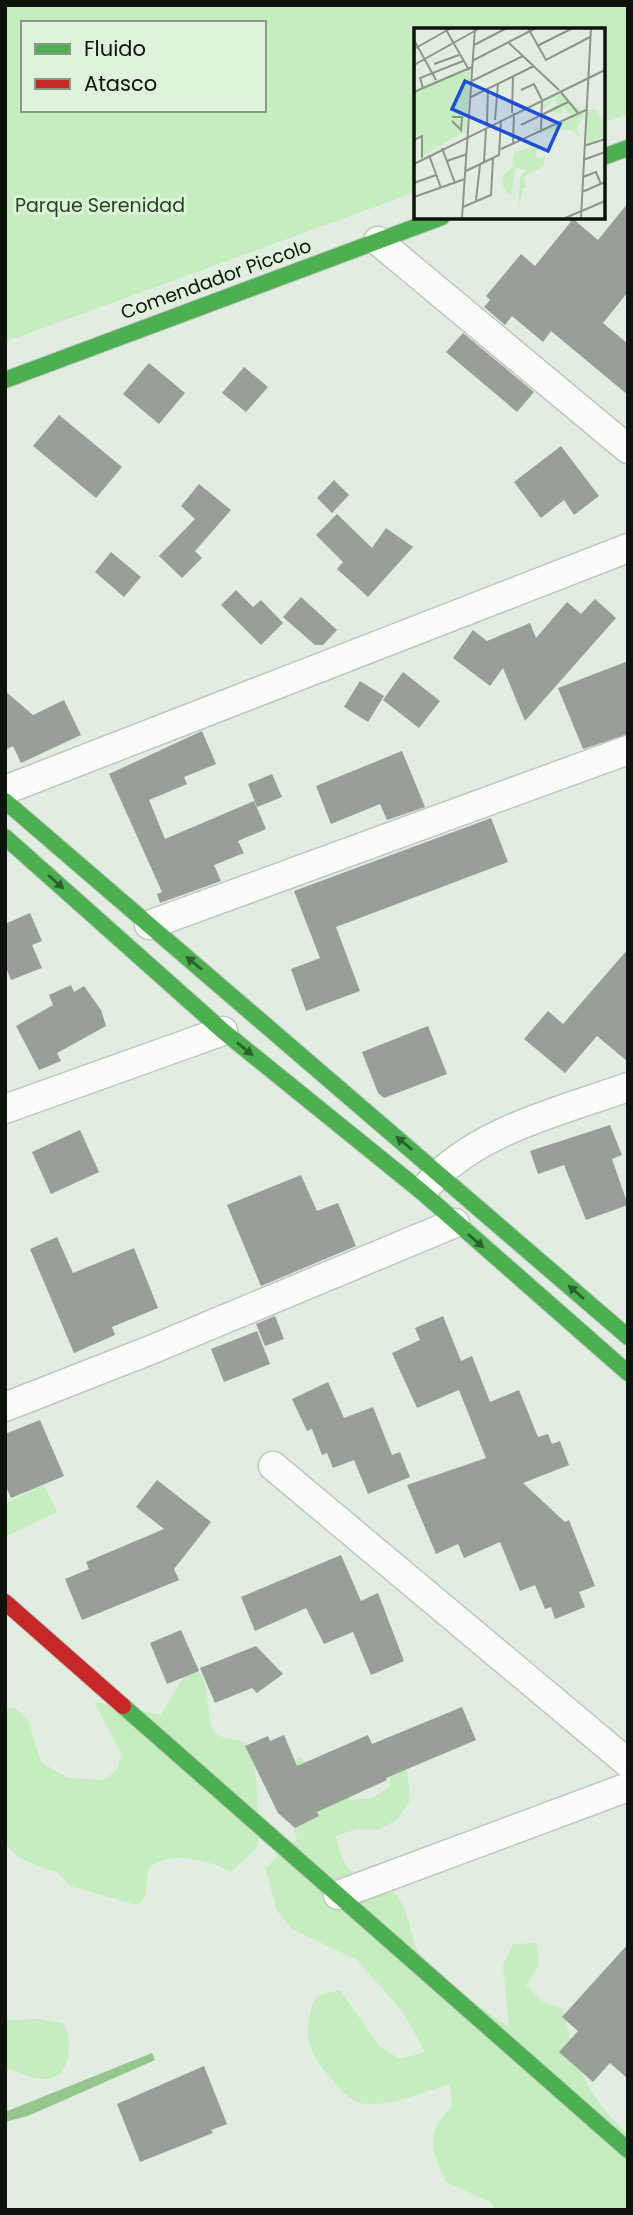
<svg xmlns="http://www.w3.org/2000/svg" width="633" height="2215" viewBox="0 0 633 2215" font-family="Poppins,sans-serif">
<rect width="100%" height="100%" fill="#e2ede1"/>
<g fill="#c6edbf" fill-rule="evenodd">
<path d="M5,5h623v109l-25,9v-93h-187v162l-411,150zM23,23h241v87h-241z"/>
<polygon points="44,1485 57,1512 5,1537 5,1503"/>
<path d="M194,1670l5,2c14,18 5,55 19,63 8,5 20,3 28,8 13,13 12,82 12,103l-27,26c-22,-12 -63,-23 -83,-3l-2,25 -7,10h-6l-63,-18 -12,-13 -37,-14 -13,-12 -3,-16v-122l10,-1 13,12 13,42 27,16 36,2 14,-11 3,-16 -27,-51 67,13 19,-33z"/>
<path d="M405,1754l5,46 -12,19 -20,11 -21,-1 -21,7c13,61 36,29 61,60 14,17 13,47 26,65 9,14 69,54 86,66l-6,-62 10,-21 24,-1 2,23 -13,19 16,16 22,9c11,58 22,83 64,125v75h-132l-6,-8 -44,-20c-14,-32 -23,-49 6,-75l-2,-23c-27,8 -57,22 -85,20 -11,-1 -23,-13 -30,-21 -27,-30 -35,-48 -19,-87l24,-6 39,56 21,13 25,-7 -22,-40 -46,-52 -65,-31 -15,-18 -12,-43 32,-29 -13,-45 1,-21 14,-17 51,44 22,-2 19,-12 -5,-21z"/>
<path d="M42,2019l22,5c9,18 8,57 -22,55 -13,-1 -24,-8 -37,-11v-48z"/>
</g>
<polygon fill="#95c68d" points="152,2053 155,2060 28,2116 5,2122 5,2112"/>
<g fill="#979f96">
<polygon points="628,203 628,292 603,323 628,344 628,395 551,331 543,342 512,316 505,325 484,307 490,300 486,296 521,254 535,266 573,219 598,240"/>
<polygon points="463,333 534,392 517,412 446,352"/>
<polygon points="149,363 185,393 159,424 123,394"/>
<polygon points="244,367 268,387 246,412 222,393"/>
<polygon points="59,415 122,467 96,498 33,446"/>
<polygon points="561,446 599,496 574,515 564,500 541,518 514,482"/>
<polygon points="334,480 349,495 332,513 317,498"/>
<polygon points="199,484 231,510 195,551 202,558 182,578 159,556 195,519 181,506"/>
<polygon points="337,514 372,548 386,528 413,547 368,597 337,569 343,562 316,535"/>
<polygon points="111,552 141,577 124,597 95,572"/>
<polygon points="236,590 253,607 261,600 283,623 261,645 221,605"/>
<polygon points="301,597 337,630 323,645 315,645 283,617"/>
<polygon points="595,599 616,618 525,721 503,668 490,686 453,658 473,630 487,641 530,623 536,638 567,602 581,614"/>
<polygon points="628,661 628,734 583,749 558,688"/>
<polygon points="403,672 440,701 419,728 383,700"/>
<polygon points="360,681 384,696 368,722 344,707"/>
<polygon points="5,691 33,715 64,700 81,735 21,763 13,746 5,750"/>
<polygon points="202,731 216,764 184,777 187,784 149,800 165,839 254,801 266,829 238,841 244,853 214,865 221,881 160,903 157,894 162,892 109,774"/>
<polygon points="402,751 425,807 387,820 380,804 331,824 316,786"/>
<polygon points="272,774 282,797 257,807 248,784"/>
<polygon points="491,818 508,862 336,927 360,991 306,1011 291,969 320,958 294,891"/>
<polygon points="30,913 42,941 32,945 42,968 11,980 5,965 5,924"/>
<polygon points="628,949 628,1062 597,1036 565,1073 524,1039 548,1011 563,1024"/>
<polygon points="71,985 74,992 84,986 101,1010 106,1026 57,1053 61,1061 39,1070 16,1026 53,1005 49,995"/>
<polygon points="428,1026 447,1074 384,1098 378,1093 362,1052"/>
<polygon points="610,1125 622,1155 612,1159 628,1205 586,1220 564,1165 538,1174 530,1151"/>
<polygon points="80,1130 99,1172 51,1194 32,1152"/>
<polygon points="301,1175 317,1211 338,1203 356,1246 261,1286 227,1205"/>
<polygon points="57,1237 73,1273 134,1248 158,1308 112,1327 115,1335 74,1353 30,1249"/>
<polygon points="275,1316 284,1339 265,1346 256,1324"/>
<polygon points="443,1316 461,1361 472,1356 490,1402 519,1390 538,1437 548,1434 552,1444 560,1441 569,1465 523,1483 565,1522 569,1520 595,1586 579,1592 585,1607 555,1619 551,1607 545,1609 535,1585 520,1591 500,1542 464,1558 458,1544 436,1554 407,1485 486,1458 459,1390 417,1408 392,1353 420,1340 415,1328"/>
<polygon points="257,1331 270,1364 224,1382 211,1349"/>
<polygon points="328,1382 344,1418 373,1407 392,1455 400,1452 410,1477 368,1494 354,1460 333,1468 327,1453 322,1455 312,1429 307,1431 292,1399"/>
<polygon points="40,1420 64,1476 11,1498 5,1484 5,1434"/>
<polygon points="157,1480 211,1522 174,1569 179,1580 82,1620 65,1579 89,1569 86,1562 164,1529 136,1507"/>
<polygon points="341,1555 361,1601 378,1593 404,1661 371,1675 353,1632 324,1644 306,1608 255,1631 241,1597"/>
<polygon points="181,1630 199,1671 167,1684 150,1643"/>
<polygon points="256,1646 283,1674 257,1693 252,1688 215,1703 200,1668"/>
<polygon points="462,1707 476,1740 386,1778 387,1780 317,1812 319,1816 295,1828 278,1813 245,1746 268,1736 270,1741 284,1735 297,1766 368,1735 372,1744"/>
<polygon points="628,1944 628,2079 610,2063 593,2082 559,2052 578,2031 562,2017"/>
<polygon points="204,2066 227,2124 211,2130 213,2133 140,2162 117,2104"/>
</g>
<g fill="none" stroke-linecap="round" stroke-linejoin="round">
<defs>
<g id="street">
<polyline points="378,241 628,449"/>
<polyline points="5,790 628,548"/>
<polyline points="149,925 628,750"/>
<polyline points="5,1109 223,1031"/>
<path d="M426,1187c51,-57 132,-75 202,-100"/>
<polyline points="5,1407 153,1349 455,1223"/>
<polyline points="273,1466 628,1763"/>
<polyline points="338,1895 628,1787"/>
</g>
<g id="fast">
<polyline points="603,157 628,148"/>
<polyline points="5,380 442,217"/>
<polyline points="5,801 628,1337"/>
<polyline points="5,837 223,1031 422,1192 628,1373"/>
<polyline points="123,1706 628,2150"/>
</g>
<polyline id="jam" points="5,1602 123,1706"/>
</defs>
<use href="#street" stroke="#bfc7bf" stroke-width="31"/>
<use href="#fast" stroke="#bfc7bf" stroke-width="18"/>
<use href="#jam" stroke="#bfc7bf" stroke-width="18"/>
<use href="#street" stroke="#fbfcfa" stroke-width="28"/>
<use href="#fast" stroke="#4caf50" stroke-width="16"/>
<use href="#jam" stroke="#c62828" stroke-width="16"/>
</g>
<defs><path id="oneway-solid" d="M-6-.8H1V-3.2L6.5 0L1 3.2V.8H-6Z" transform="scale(1.75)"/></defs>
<g fill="#2c612e">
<use href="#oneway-solid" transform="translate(56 882) rotate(42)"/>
<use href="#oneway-solid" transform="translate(194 963) rotate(-140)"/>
<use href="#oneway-solid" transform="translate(245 1049) rotate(39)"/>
<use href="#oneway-solid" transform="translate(404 1143) rotate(-140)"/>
<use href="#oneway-solid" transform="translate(476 1241) rotate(41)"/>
<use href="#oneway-solid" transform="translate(576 1292) rotate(-139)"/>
</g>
<g text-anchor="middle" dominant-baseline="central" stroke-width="6" stroke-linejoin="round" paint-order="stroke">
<g font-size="19" fill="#1e4916" stroke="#dff2dc">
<text x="100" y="205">Parque Serenidad</text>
</g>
<g font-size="19" fill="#0c130b" stroke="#dff2dc">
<text transform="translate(216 279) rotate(-20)">Comendador Piccolo</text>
</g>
</g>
<g transform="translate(414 28)">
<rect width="191" height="191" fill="#e2ede1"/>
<path d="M57,39l-5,64 -46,26 1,-23 -7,3v-43l9,-9zM146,65l25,20 -9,17 7,9 -12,-9h-19l-4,5 1,-5 -9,4 -6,-4 2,-5 3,5 32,-15 -8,-8 -2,7 -13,-3 8,-6v-7l-12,11 -1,-5zM180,80l11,13v25l-3,-9 -15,8v-34zM121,117l8,1 -7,6 1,6 8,-2 -1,10 -20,11 3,11h-4l-4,18 1,-29 6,-7 -10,-2 -5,27 -8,-7v-12l9,-10 2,-13z" fill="#c6edbf"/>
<path fill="none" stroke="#8c968b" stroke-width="2" d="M31,0l24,42M114,0l18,32 44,-23M0,12l22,40M95,15l50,47M60,17l33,-17M123,18l36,-18M0,21l37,-21M58,33l64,-33M20,36l25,-9M0,37l66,-37M58,53l51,-25M9,60l-3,-10 43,-17M107,62l13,-6 8,16 -1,31M146,63l18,22M0,64l58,-25M57,69l63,-31M98,85l1,-37M81,92l3,-36M38,93l9,9 1,-13h-10M73,96l1,-36M107,97l47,-23M0,112l8,-4v22M99,115l1,-30M170,118l21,-7M28,120l13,35M87,121l85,-39M15,127l12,33M169,132l22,-8M33,133l20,-7M70,134l2,-33M0,136l191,-94M52,143l33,-16 2,-35M169,149l13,-5 5,12M0,155l22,-8M168,164l23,-10M0,169l51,-18M62,172l4,-35M49,179l28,-12 2,-37M48,190l13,-190M151,190l40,-17M167,190l10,-190"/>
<path fill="#1d4ed8" fill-opacity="0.15" stroke="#1d4ed8" stroke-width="3.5" d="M51,53l95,43 -12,27 -96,-42z"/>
<rect width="191" height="191" fill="none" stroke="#0c130b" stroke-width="3.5"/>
</g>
<rect width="633" height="2215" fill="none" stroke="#0c130b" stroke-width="14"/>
<rect x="21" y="21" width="245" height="91" fill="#dff2dc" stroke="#8b9988" stroke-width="2"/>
<rect x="35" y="44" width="35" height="10" fill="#4caf50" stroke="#8b9988" stroke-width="2"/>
<text x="84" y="56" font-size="21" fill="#0c130b">Fluido</text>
<rect x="35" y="79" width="35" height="10" fill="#c62828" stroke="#8b9988" stroke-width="2"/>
<text x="84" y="91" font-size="21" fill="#0c130b">Atasco</text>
</svg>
